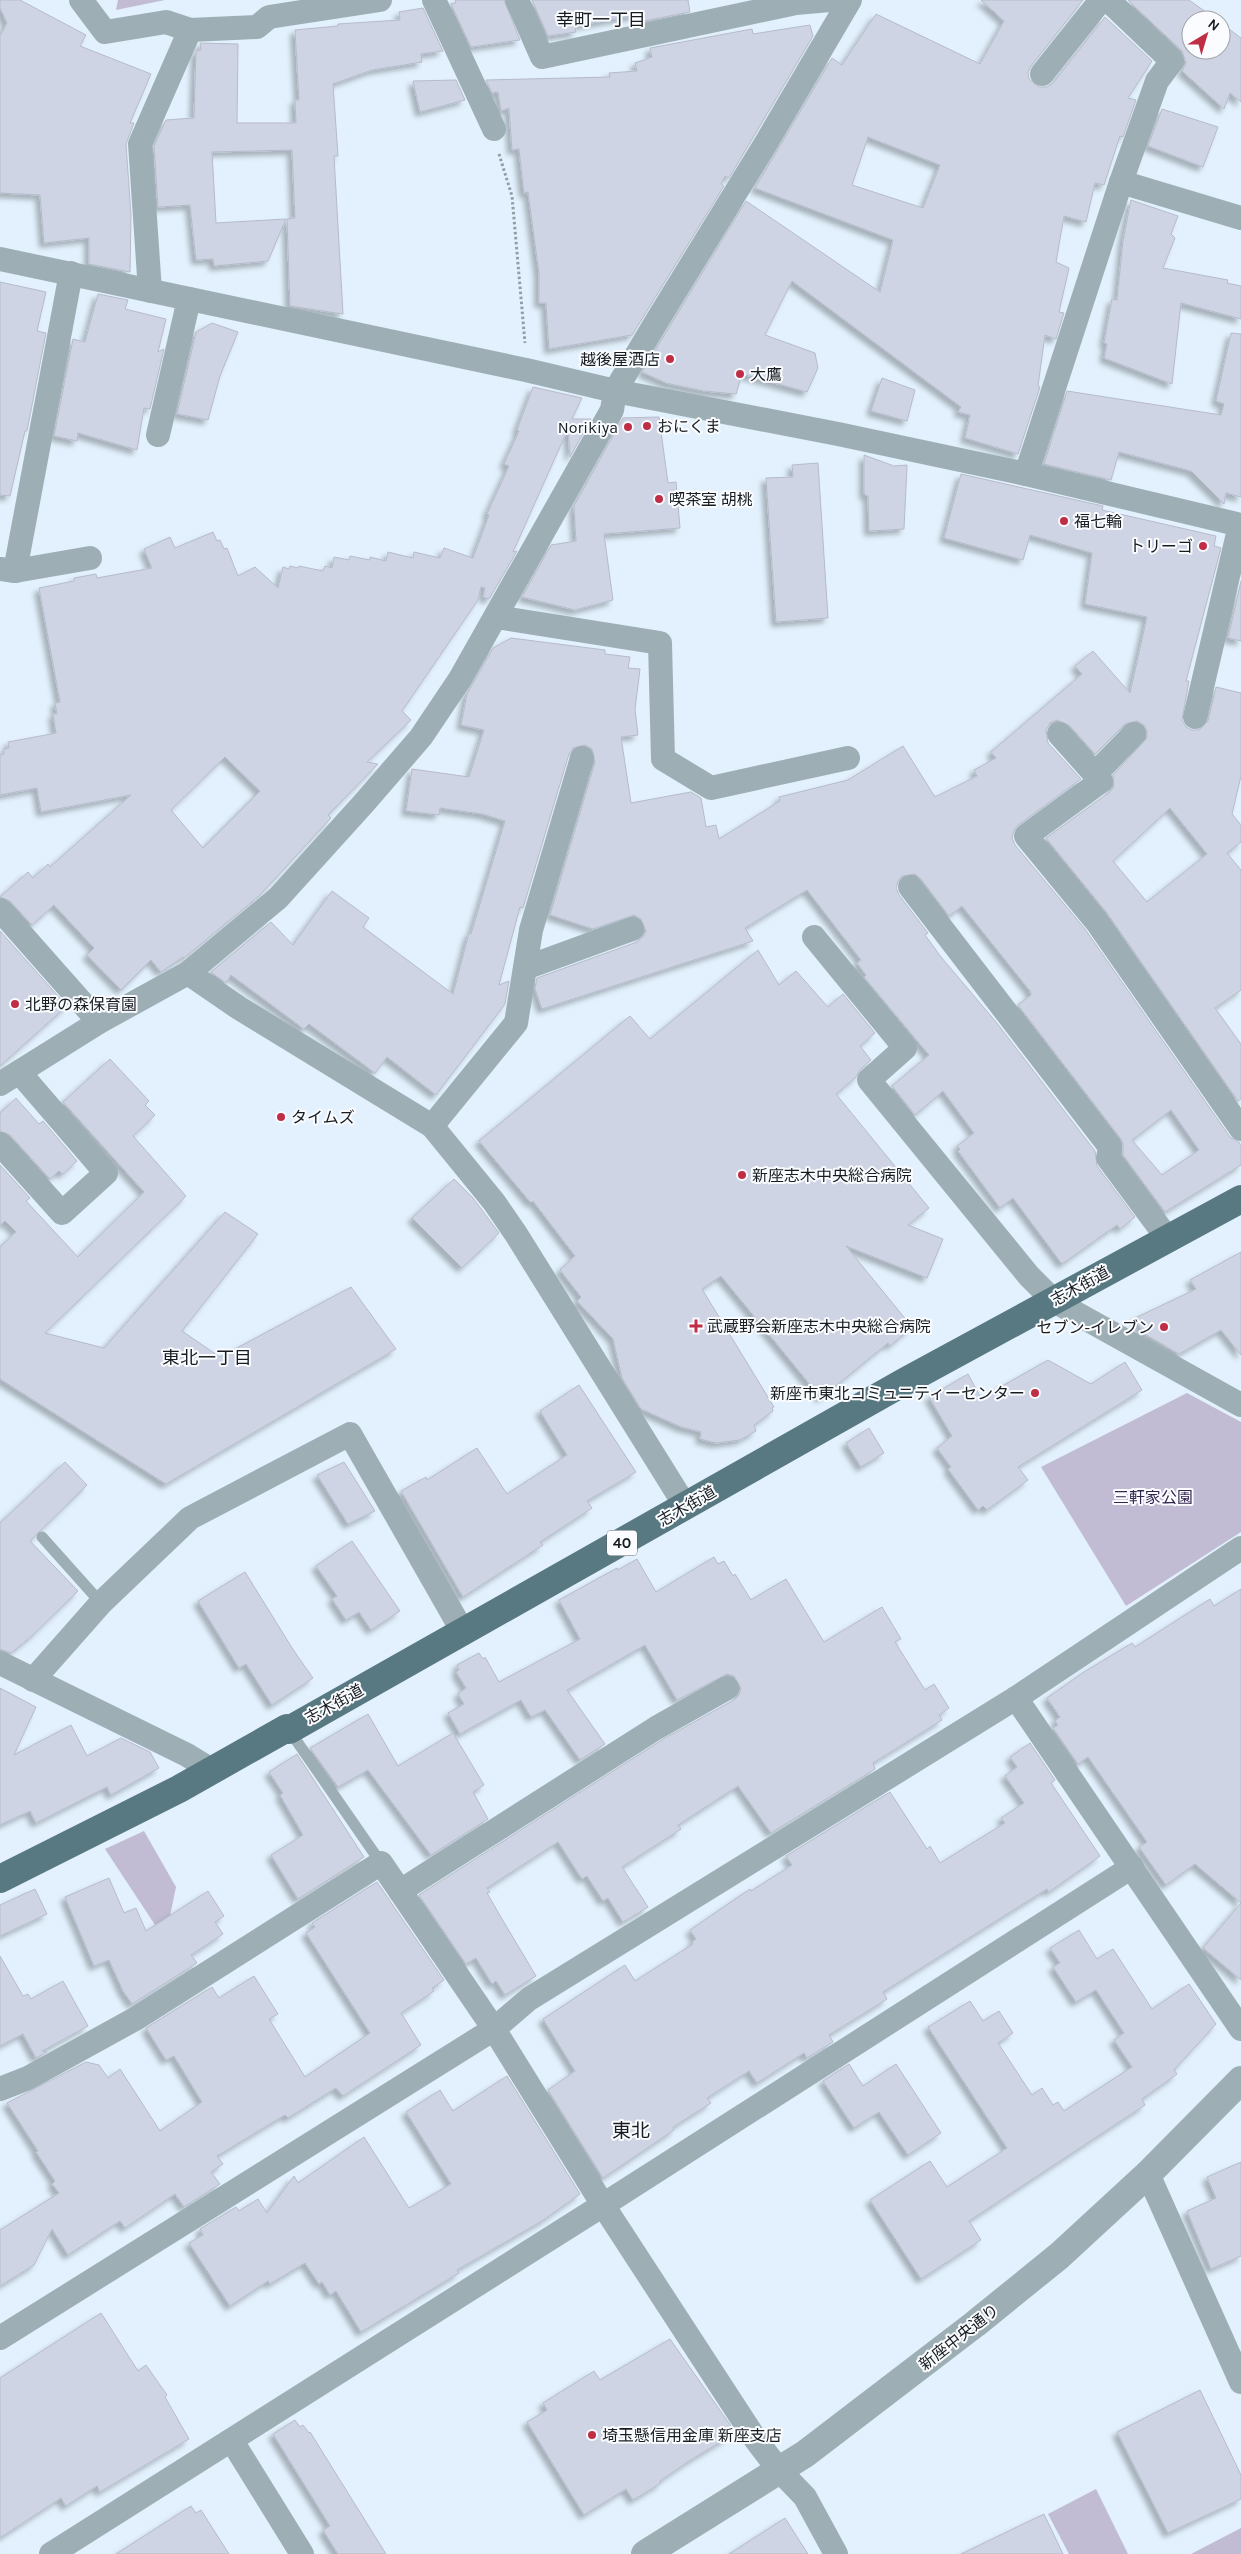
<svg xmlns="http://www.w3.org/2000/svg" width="1241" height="2554" viewBox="0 0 1241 2554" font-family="Karla,'Noto Sans JP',sans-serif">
<defs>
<filter id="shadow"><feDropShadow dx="-4.5" dy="4.5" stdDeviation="2.5" flood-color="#0004"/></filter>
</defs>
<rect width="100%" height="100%" fill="#e2f1fd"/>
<g fill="#c1bcd3">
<polygon points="118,0 165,0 116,10"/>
<polygon points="1187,1393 1241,1422 1241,1532 1126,1606 1041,1467"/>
<polygon points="144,1831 176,1887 165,1940 105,1849"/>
<polygon points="1096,2489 1128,2554 1069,2554 1048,2514"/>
<polygon points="1241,2528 1241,2554 1191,2554"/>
</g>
<g fill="#cfd4e4" stroke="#b6bbcb" fill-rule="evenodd" filter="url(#shadow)">
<polygon points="0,0 20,0 86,35 80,46 151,74 130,123 134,123 126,144 131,215 130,272 89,264 89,238 44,243 40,195 0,193 0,36 7,23 0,8"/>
<polygon points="455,0 504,0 520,40 471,47 451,4 456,3"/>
<polygon points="532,0 688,0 690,12 644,21 642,14 575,26 576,32 548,36"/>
<path d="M981,0h102l-52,66 -3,6 1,7 10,8h8l6,-4 52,-66 47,44 -24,37 8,2 -13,37 -3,-1 -16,49 -9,-2 -9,39 -22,-6 -8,46 13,6 -10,44 5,1 -8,26 -11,-4 -7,51 2,1 -22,67 -53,-16 5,-23 -12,-3 3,-5 -169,-126 -27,54 50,18 3,15 -11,24 -65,-18 -6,20 -32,-3 -38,-8 -24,-11 104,-171 134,91 13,-52 -138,-52 77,-130 10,7 34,-51 104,50 24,-43zM868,137l72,28 -17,43 -71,-23z"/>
<polygon points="1128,0 1189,0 1217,20 1191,20 1191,50 1221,50 1221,23 1241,38 1241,102 1230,93 1224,109 1182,71 1186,63 1182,51"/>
<polygon points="423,8 443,51 421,54 422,62 372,70 333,84 338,156 334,156 343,314 290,306 287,219 295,218 292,150 212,152 216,223 286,219 268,261 214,266 213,259 196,260 190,205 158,207 154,146 166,120 194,118 196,51 201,50 200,43 238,44 237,123 296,123 295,100 299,100 295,30 338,26 338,24 400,20 399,12"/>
<polygon points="810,25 813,36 729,178 725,176 721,184 724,186 632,335 549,349 546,303 539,303 539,273 528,192 524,193 519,149 512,150 509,108 501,111 498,92 492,93 486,80 610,77 609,73 637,71 635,63 652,57 650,48 752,29 753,34"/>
<polygon points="456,80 465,100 420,112 413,81"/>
<polygon points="1162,109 1218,127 1203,167 1148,146"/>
<polygon points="1131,200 1178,216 1171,234 1175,238 1163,268 1228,280 1227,283 1241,286 1241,319 1181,303 1172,384 1104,358 1107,344 1104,343 1112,299 1117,300 1123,241"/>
<polygon points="0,282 46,292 37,331 46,333 27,431 25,431 10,496 0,495"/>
<polygon points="98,294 128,300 125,309 166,319 158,352 164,349 150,409 144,408 137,450 78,433 77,441 54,436 73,339 85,342"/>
<polygon points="212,323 238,332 220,376 208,420 177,414 196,332"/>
<polygon points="1231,333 1241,334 1241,497 1226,493 1224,504 1191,471 1119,452 1111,480 1044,464 1067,391 1221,415 1224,404 1216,401"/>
<polygon points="882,378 915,390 907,421 871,411"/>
<path d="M533,387l49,11 -10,21h19l-21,38 -2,-28 -55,123 4,-1 -28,48 -6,-2 2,-9 -4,-1 -3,13 -76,111 9,9 -44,42 11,2 -50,51 3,3 -72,78 -75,62 -1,-1 -22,15 -10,-12 -30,30 -34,-35 7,-7 -40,-43 -22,20 -22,-24 -10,-4 28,-25 5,6 15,-14 2,3 81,-72 -90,17 -4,-24 -37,7v-40l4,-1v-5l5,-1 -1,-6 48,-9 -3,-19h4l-2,-11 5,-1 -21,-114 35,-7v-3l22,-4 1,4 55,-10 -8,-19 26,-12 5,11 38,-16 4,9 3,-1 4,9 3,-1 11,28 17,-9 23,21 5,-21 6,2 1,-3 8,2 1,-2 24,5 2,-5 7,2 2,-11 15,3 1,-4 20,4v-3l16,4 2,-9 25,6 1,-6 26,6 4,-10 29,10 16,-43 -2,-1 22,-48 -5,-2 15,-33 -2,-1zM225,757l35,34 -57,57 -32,-38z"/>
<polygon points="659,417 668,483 676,482 680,528 604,534 613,600 575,610 522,597 551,545 576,541 574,506 623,418"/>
<polygon points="864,455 894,466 907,465 904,529 869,531 868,496 864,494"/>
<polygon points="818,463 828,618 776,622 766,478 793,477 792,465"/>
<path d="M961,474l142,32 -1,4 114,26 -2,10 7,2 -35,133h3l-7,39 4,7 6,3h7l9,-9 8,-34 25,6v83l-9,38 9,11v17l-14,11 14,17v120l-26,18 26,36v55l-3,2 -131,-188 -61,-75 64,-46 4,-6 -1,-11 34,-37v-7l-3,-6 -7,-4 -12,3 -30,30 -26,-29 -12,-5 -7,3 -4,7 2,13 33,36 -63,46 -4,5 -2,8 3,7 70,84 145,208 9,5 2,4v19l-76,47 -42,-57v-11l-2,-5 -103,-134 13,-10 -1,-4 -68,-85 -13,10 -28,-37 -6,-5 -13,2 -4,5 -2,7 3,7 29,38 -3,2 16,22 55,65 99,129 2,15 38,51 -15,12 -3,-4 -55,39 -49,-66 -13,10 -42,-57 2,-2 -3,-3 17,-13 -31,-42 -28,24 -23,-29 37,-31 -65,-78 2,-2 -9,-12 4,-3 -54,-70 -62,38 8,13 -211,68 -7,-20 2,-11 100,-36 6,-5 3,-6 -5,-12 -7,-4 -41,14 -43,-14 45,-153 -3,-13 -7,-4 -12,3 -4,6 -46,154 -3,-1 -21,78 10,-4 -4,23 -69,91 -49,-38 -12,16 -66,-49 -5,5 -73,-54 -5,8 -15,-11 60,-50 22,23 39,-54 37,27 -6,9 90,67 16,-61 2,1 34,-113 -23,-7 -42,-6 -1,7 -33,-4 6,-42 57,8 15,-47 -23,-5 6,-31 26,-46 18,-10 94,12v4l25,3 -2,11 12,1 -5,40 3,26 -17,2 10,66 60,-11 10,6 5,29 10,-2 3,14 61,-38 -1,-4 69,-17 55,-34 32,51 42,-21 -3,-6 22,-12 -5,-6 91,-78 -7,-8 18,-15 37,42 17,-76 -62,-13 7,-51 -62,-18 -7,25 -79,-22zM1170,808l37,46 -60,48 -34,-41zM1171,1110l28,40 -37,25 -30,-35z"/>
<polygon points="1241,581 1241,641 1228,638"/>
<polygon points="0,931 67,1006 0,1066"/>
<polygon points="758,950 779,985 796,971 828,1007 843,994 875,1033 860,1046 871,1060 860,1070 856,1077 836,1094 929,1208 908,1225 943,1239 927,1278 846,1246 912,1327 890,1346 888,1343 821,1398 721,1276 702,1289 774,1407 772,1408 773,1411 754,1425 756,1431 740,1440 716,1443 700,1439 701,1432 681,1427 641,1409 622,1378 613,1339 577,1301 581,1297 560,1270 575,1256 533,1201 531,1203 479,1141 630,1016 650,1039"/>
<polygon points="110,1059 149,1101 145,1105 155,1115 133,1136 186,1196 45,1333 104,1348 225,1212 258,1234 182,1331 220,1357 351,1287 396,1349 166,1484 0,1379 0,1247 16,1232 5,1221 0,1225 0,1165 30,1198 26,1201 78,1257 144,1192 63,1102"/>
<polygon points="16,1098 39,1124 43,1121 77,1161 63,1174 59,1171 50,1179 10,1135 0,1131 0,1113"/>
<polygon points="454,1179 473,1198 499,1233 462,1268 412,1218"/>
<polygon points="1241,1252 1241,1355 1221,1330 1179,1354 1143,1333 1135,1318 1196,1289 1190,1280"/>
<polygon points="1048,1360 1091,1384 1125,1362 1142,1390 1018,1467 1028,1480 987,1510 983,1506 978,1510 948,1469 951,1467 937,1448 952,1436 929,1397 968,1374 981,1398"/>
<polygon points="579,1385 636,1472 587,1501 592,1508 540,1542 543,1545 463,1597 401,1491 426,1477 427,1480 477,1448 507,1494 567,1455 540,1411"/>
<polygon points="869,1428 884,1453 861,1467 846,1443"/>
<polygon points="65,1462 87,1485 30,1541 78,1591 33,1635 11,1653 0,1649 0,1523"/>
<polygon points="344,1462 375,1511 348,1524 317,1475"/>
<polygon points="352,1541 400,1611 371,1630 359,1612 346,1620 332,1599 337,1596 316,1566"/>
<polygon points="714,1557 718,1564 724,1561 733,1576 735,1574 751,1600 786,1579 824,1642 882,1607 901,1639 895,1642 925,1690 934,1684 949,1708 939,1715 942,1720 873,1763 875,1769 771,1833 738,1786 678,1825 681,1829 622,1867 648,1907 623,1922 608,1898 603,1901 587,1876 582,1879 558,1842 487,1888 490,1892 487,1893 502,1919 536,1976 505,1995 496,1981 492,1984 476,1958 466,1964 419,1895 665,1738 734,1700 739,1695 741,1688 734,1676 727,1674 677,1700 645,1645 567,1690 605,1744 580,1760 545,1710 531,1717 521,1700 460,1734 448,1713 464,1704 458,1694 466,1688 456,1672 459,1670 457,1665 479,1653 483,1659 485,1657 499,1682 580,1639 559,1600 617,1568 618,1570 637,1559 656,1592"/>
<polygon points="245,1572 294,1651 313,1678 272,1705 246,1664 239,1668 198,1601"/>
<polygon points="1241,1589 1241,1903 1195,1864 1166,1885 1139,1847 1147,1842 1088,1757 1078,1764 1053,1728 1058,1725 1055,1721 1060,1717 1047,1698 1084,1672 1132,1643 1135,1647 1210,1599 1214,1606"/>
<polygon points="0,1688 36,1707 14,1755 71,1725 87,1756 121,1738 150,1752 159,1768 111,1795 107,1787 36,1823 30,1811 0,1825"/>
<polygon points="368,1714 398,1766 453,1733 484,1785 473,1792 488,1819 431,1855 368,1770 338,1787 310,1748"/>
<polygon points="1030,1743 1055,1780 1051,1783 1100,1856 1049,1892 1047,1889 883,1992 887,1999 829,2035 833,2042 807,2058 804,2053 757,2083 749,2071 707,2098 711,2103 673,2127 674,2130 603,2178 548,2090 575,2071 543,2019 625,1965 635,1981 693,1944 692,1942 696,1939 690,1930 750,1889 751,1891 792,1865 786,1856 890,1792 927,1849 930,1846 940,1863 1005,1823 1001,1818 1024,1803 1005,1776 1017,1767 1010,1757"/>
<polygon points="297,1754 364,1857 298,1899 271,1855 303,1835 280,1795 283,1793 269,1772"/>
<polygon points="109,1878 124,1913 136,1908 146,1931 208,1891 224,1916 215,1922 223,1934 191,1955 197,1963 132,2004 123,1991 109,1960 94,1966 65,1897"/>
<polygon points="377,1882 444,1980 432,1988 434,1991 401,2013 421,2045 343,2096 336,2088 288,2118 285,2115 217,2156 223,2164 211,2172 220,2184 184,2207 175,2194 125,2228 120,2221 68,2255 52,2229 34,2265 0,2286 0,2230 59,2193 52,2184 55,2181 36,2152 38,2151 7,2103 86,2062 99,2065 108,2078 120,2069 160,2131 202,2102 174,2056 166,2060 146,2028 212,1987 219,1998 254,1976 278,2014 269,2019 305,2077 370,2033 306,1933 315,1927 312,1923"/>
<polygon points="35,1889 47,1914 0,1936 0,1905"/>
<polygon points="1241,1903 1241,1980 1203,1948"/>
<polygon points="1079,1930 1097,1959 1113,1949 1152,2009 1189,1984 1216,2024 1174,2070 1177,2074 1142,2099 1145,2105 969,2221 981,2240 921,2279 870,2200 930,2161 947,2187 1007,2148 928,2027 970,2001 983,2021 999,2011 1013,2033 998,2043 1032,2095 1042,2088 1053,2105 1058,2102 1064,2111 1132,2067 1114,2040 1124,2033 1096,1990 1076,2002 1053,1967 1060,1963 1050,1948"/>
<polygon points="0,1956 23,1996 28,1994 31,1999 63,1981 88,2026 42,2051 47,2052 36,2058 23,2034 0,2046"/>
<polygon points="849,2064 863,2086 896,2064 941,2133 908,2155 879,2112 854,2128 823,2081"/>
<polygon points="507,2076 580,2194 542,2221 457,2270 459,2273 361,2332 336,2291 330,2295 322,2282 319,2284 305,2263 270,2284 268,2281 230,2306 189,2243 203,2235 200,2229 236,2207 239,2211 258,2199 267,2213 294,2176 298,2183 364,2137 409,2208 451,2184 406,2112 440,2090 453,2111"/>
<polygon points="1241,2162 1241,2256 1211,2269 1187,2211 1216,2198 1207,2177"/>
<polygon points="101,2313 138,2371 146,2365 167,2395 165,2397 189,2439 100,2492 97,2486 66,2506 61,2498 0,2538 0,2378"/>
<polygon points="670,2339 731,2426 727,2438 689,2461 660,2481 661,2483 633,2500 626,2489 584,2515 527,2422 547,2410 543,2403 594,2371 600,2380"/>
<polygon points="1200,2390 1241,2475 1241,2499 1168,2533 1117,2432"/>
<polygon points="295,2420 300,2427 303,2425 309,2433 310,2432 386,2554 338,2554 323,2530 330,2526 273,2434"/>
<polygon points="191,2506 196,2513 201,2510 229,2554 116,2554"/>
<polygon points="1044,2514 1063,2554 961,2554"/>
<polygon points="785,2518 808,2554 729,2554"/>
</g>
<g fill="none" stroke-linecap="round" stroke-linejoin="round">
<polyline stroke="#919ca5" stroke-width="3" stroke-dasharray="2.5 2.5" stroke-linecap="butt" points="499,154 512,196 525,343"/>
<g stroke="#9dafb4" stroke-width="11">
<polyline points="42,1537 101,1603"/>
<polyline points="289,1730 381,1863"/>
</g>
<g stroke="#9dafb4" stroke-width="24">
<polyline points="81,0 105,32 166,22 190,30 140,144 150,291"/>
<polyline points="434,0 494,129"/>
<polyline points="517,0 542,57 796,3 830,0"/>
<polyline points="190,30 257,27 269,17 380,0"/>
<polyline points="1042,74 1101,0"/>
<polyline points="1121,182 1241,218"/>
<polyline points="0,259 526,370 615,391 838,434 1026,474 1241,525"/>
<polyline points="158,435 189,299"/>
<polyline points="1026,474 1121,182 1157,81 1172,61 1108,0"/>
<polyline points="0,569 15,571 71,273"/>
<polyline points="15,571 90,558"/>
<polyline points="496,617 660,643 663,759 711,788 848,758"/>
<polyline points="1195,717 1240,525"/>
<polyline points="1059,734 1101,781 1026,836 1096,921 1241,1129"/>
<polyline points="1095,774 1134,734"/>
<polyline points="910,887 1110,1147 1108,1158 1168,1239"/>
<polyline points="0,910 99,1022"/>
<polyline points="814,937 905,1048 869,1080 1029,1276 1054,1301 1241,1405"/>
<polyline points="525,968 632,929"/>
<polyline points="188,973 239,1008 432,1126 494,1202 516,1234 686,1507"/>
<polyline points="0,1084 99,1022 188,973 278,898 364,803 421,737 460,679 612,410 615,391 658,319 766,143 850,0"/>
<polyline points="432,1126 516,1023 531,930 582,758"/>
<polyline points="0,1144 62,1213 106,1173 19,1072"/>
<polyline points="0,1663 187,1755 213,1771"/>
<polyline points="33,1680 101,1603 190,1518 350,1434 463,1632"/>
<polyline points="1016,1698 1241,2029"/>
<polyline points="400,1891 656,1728 727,1688"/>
<polyline points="0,2089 28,2078 135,2019 381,1863 494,2029 603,2205 756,2440 779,2470 805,2497 836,2554"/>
<polyline points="1148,2174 1241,2382"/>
<polyline points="0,2338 494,2029 529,1999 1016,1698 1241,1548"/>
<polyline points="232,2441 302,2554"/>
<polyline points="51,2554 603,2205 1132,1867"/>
</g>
<polyline stroke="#9dafb4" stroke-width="28" points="645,2554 805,2454 975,2324 1059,2256 1148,2174 1241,2080"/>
<polyline stroke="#587982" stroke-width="28" points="0,1879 179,1789 287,1728 289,1730 906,1381 1241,1199"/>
</g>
<g fill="#bf2e44" stroke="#fafcff" stroke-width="2">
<circle cx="670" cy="359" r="5"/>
<circle cx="740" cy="374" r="5"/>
<circle cx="647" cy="426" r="5"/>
<circle cx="628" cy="427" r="5"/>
<circle cx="659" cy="499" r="5"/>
<circle cx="1064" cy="521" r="5"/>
<circle cx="1203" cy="546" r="5"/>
<circle cx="15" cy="1004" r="5"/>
<circle cx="281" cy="1117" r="5"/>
<circle cx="742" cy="1175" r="5"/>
<path d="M693.5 1318.5h5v5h5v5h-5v5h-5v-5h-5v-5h5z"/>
<circle cx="1164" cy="1327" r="5"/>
<circle cx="1035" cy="1393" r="5"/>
<circle cx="592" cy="2435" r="5"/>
</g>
<g text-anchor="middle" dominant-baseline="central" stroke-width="4" stroke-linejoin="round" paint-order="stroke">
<rect fill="#fafcff" stroke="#5b5f63" stroke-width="1" x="607" y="1530.5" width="30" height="25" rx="4"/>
<g font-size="15" font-weight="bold" fill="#171c20">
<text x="622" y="1543">40</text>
</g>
<g font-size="16" fill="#171c20" stroke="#fafcff" text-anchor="start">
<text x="660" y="359" text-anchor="end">越後屋酒店</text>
<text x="750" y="374">大鷹</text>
<text x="657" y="426">おにくま</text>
<text x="618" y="427" text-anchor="end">Norikiya</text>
<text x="669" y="499">喫茶室 胡桃</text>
<text x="1074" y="521">福七輪</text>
<text x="1193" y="546" text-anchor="end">トリーゴ</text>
<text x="25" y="1004">北野の森保育園</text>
<text x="291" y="1117">タイムズ</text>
<text x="752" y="1175">新座志木中央総合病院</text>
<text x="707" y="1326">武蔵野会新座志木中央総合病院</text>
<text x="1154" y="1327" text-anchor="end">セブン-イレブン</text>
<text x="1025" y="1393" text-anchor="end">新座市東北コミュニティーセンター</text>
<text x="602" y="2435">埼玉懸信用金庫 新座支店</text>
</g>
<g font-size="16" fill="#171c20" stroke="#fafcff">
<text transform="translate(1080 1286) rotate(-29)">志木街道</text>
<text transform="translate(687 1506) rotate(-30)">志木街道</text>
<text transform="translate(334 1704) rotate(-29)">志木街道</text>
<text transform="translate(959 2337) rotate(-38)">新座中央通り</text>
</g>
<g font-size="16" fill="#342550" stroke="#fafcff">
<text x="1153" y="1497">三軒家公園</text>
</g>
<g font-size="18" fill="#171c20" stroke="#fafcff">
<text x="601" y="20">幸町一丁目</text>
<text x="207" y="1358">東北一丁目</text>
</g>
<g font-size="19" fill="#171c20" stroke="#fafcff">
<text x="631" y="2131">東北</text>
</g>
</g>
<g transform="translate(1206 35) rotate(38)"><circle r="24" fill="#fafcff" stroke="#9fa2a6"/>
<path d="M0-4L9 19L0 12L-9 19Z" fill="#bf2e44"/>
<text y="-8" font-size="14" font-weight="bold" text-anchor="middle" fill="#171c20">N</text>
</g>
</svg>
